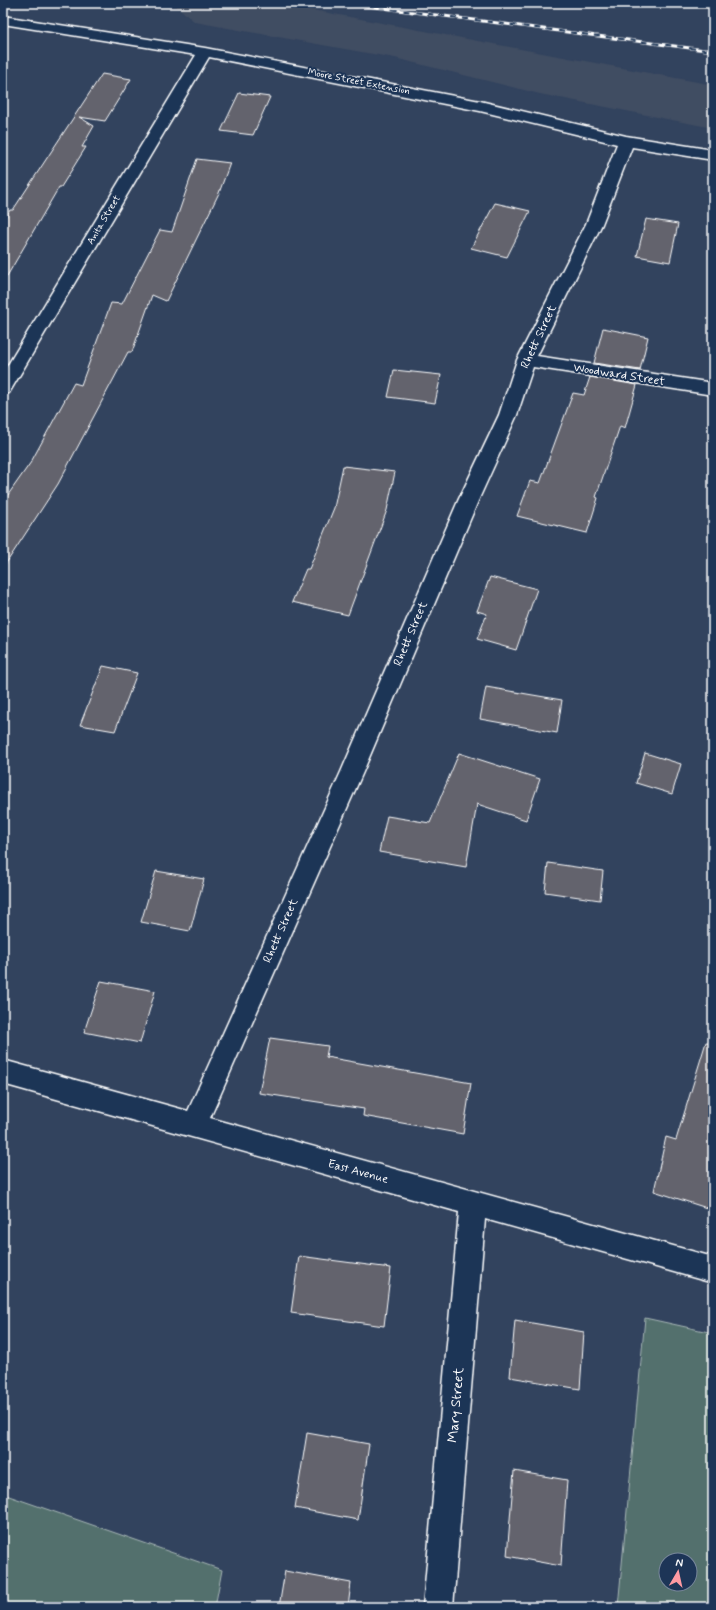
<svg xmlns="http://www.w3.org/2000/svg" width="716" height="1610" viewBox="0 0 716 1610" font-family="Mynerve,sans-serif">
<rect width="100%" height="100%" fill="#32435e"/>
<filter id="ink" filterUnits="userSpaceOnUse"><feTurbulence type="fractalNoise" baseFrequency=".025" numOctaves="2"/><feDisplacementMap in="SourceGraphic" scale="8" xChannelSelector="R" yChannelSelector="G"/><feConvolveMatrix kernelMatrix="1 2 1 2 8 2 1 2 1" color-interpolation-filters="sRGB"/></filter>
<g filter="url(#ink)">
<polygon fill="#414d62" points="173,3 275,3 713,85 713,128 540,94 395,58 195,22"/>
<g fill="#526f6d" stroke="#a8b7b6" fill-rule="evenodd">
<path d="M645,1318l68,15v274h-95zM666,1560h24v24h-24z"/>
<polygon points="3,1494 222,1570 215,1607 3,1607"/>
</g>
<g fill="#63636d" stroke="#fff">
<polygon points="102,74 131,79 105,121 79,117 94,126 82,147 86,147 61,187 59,187 3,283 3,222 10,210 13,210"/>
<polygon points="239,93 270,97 253,135 221,131"/>
<polygon points="197,159 230,163 219,193 166,301 152,295 132,352 128,352 58,484 3,568 3,502 31,462 74,383 81,385 111,303 122,304 160,230 172,232"/>
<polygon points="495,203 530,211 507,257 471,248"/>
<polygon points="646,219 678,224 670,262 637,256"/>
<polygon points="603,328 648,337 640,370 594,363"/>
<polygon points="394,370 441,375 435,403 388,397"/>
<polygon points="590,377 637,385 625,428 620,426 596,497 598,498 587,533 517,516 530,481 540,483 573,393 584,395"/>
<polygon points="343,466 395,472 387,510 348,615 292,602 306,569 309,569 334,508"/>
<polygon points="490,577 537,589 516,650 477,639 487,614 477,611"/>
<polygon points="103,666 137,673 115,731 80,725"/>
<polygon points="486,687 562,700 557,733 480,719"/>
<polygon points="459,753 540,779 526,820 477,804 466,867 379,852 387,816 430,823"/>
<polygon points="645,753 681,764 672,794 636,783"/>
<polygon points="548,863 603,871 600,900 545,892"/>
<polygon points="156,871 204,879 190,931 141,922"/>
<polygon points="101,981 155,991 140,1043 84,1032"/>
<polygon points="270,1038 328,1046 326,1057 471,1083 463,1134 363,1116 364,1109 259,1093"/>
<polygon points="706,1042 713,1043 713,1210 654,1191 666,1137 676,1140"/>
<polygon points="299,1256 391,1268 384,1326 291,1313"/>
<polygon points="515,1320 584,1332 580,1389 510,1377"/>
<polygon points="307,1433 369,1444 358,1520 295,1508"/>
<polygon points="514,1471 567,1480 561,1566 507,1556"/>
<polygon points="285,1571 351,1583 348,1607 279,1607"/>
</g>
<g fill="none" stroke-linecap="round" stroke-linejoin="round">
<defs>
<polygon id="street" points="3,16 205,48 480,101 626,136 713,150 713,160 632,147 602,224 537,356 713,383 713,395 533,367 517,415 478,501 363,772 210,1118 713,1257 713,1283 485,1219 453,1607 423,1607 459,1212 3,1084 3,1060 188,1111 341,772 458,501 499,415 517,360 586,224 617,144 480,111 209,57 9,393 3,394 3,373 196,55 3,24"/>
</defs>
<use href="#street" stroke="#fff" stroke-width="3"/>
<use href="#street" fill="#1d3557" fill-rule="evenodd"/>
<defs>
<polyline id="rail" points="344,3 713,51"/>
</defs>
<use href="#rail" stroke="#fff" stroke-width="3"/>
<use href="#rail" stroke="#1d3557" stroke-width="2" stroke-dasharray="6" stroke-linecap="butt"/>
</g>
</g>
<g text-anchor="middle" dominant-baseline="central" stroke-width="4" stroke-linejoin="round" paint-order="stroke">
<g font-size="10" fill="#fff" stroke="#1d3557">
<text transform="translate(359 82) rotate(11)">Moore Street Extension</text>
<text transform="translate(104 220) rotate(-59)">Anita Street</text>
</g>
<g font-size="12" fill="#fff" stroke="#1d3557">
<text transform="translate(539 337) rotate(-65)">Rhett Street</text>
<text transform="translate(619 375) rotate(9)">Woodward Street</text>
<text transform="translate(411 634) rotate(-67)">Rhett Street</text>
<text transform="translate(281 931) rotate(-66)">Rhett Street</text>
<text transform="translate(358 1172) rotate(15)">East Avenue</text>
</g>
<g font-size="14" fill="#fff" stroke="#1d3557">
<text transform="translate(456 1405) rotate(-85)">Mary Street</text>
</g>
</g>
<rect width="716" height="1610" fill="none" stroke="#1d3557" stroke-width="16"/>
<rect x="8" y="8" width="700" height="1594" fill="none" stroke="#fff" stroke-width="1.5" filter="url(#ink)"/>
<g transform="translate(678 1572) rotate(9)"><circle r="19" fill="#1d3557" stroke="#77869a"/>
<path d="M0-3L7 15L0 10L-7 15Z" fill="#ff9aa2"/>
<text y="-6" font-size="11" font-weight="bold" text-anchor="middle" fill="#ffffff">N</text>
</g>
</svg>
